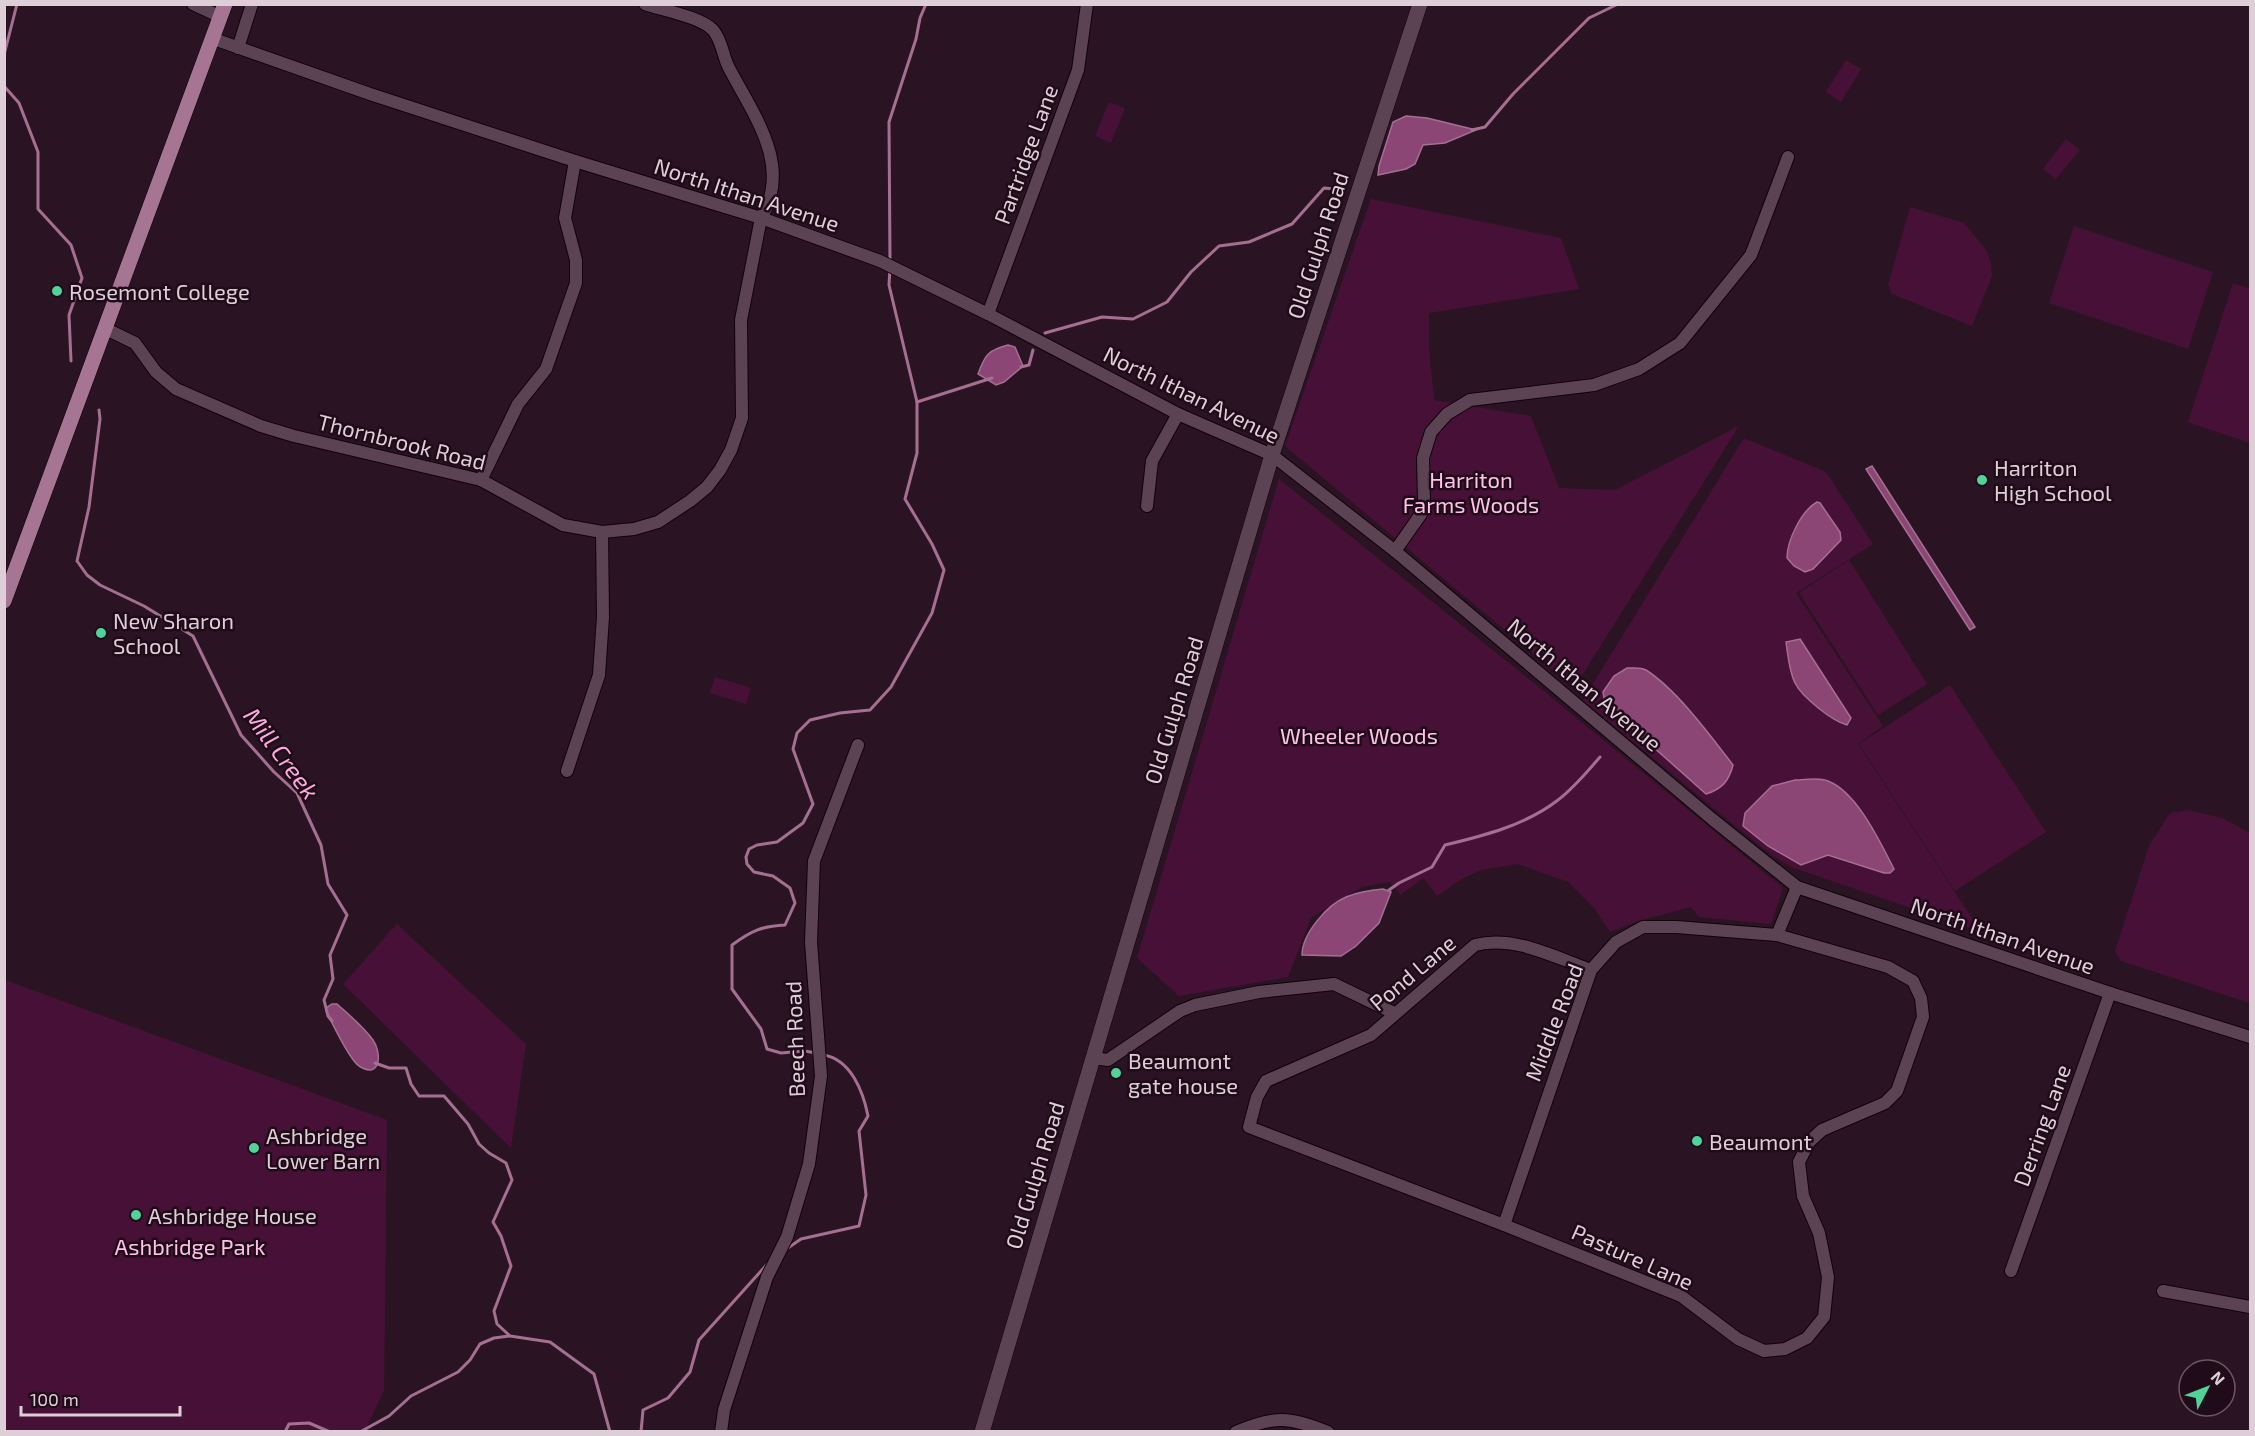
<svg xmlns="http://www.w3.org/2000/svg" width="2255" height="1436" viewBox="0 0 2255 1436" font-family="'Exo 2',sans-serif">
<rect width="100%" height="100%" fill="#2a1423"/>
<g fill="#471137">
<polygon points="1846,60 1861,69 1841,102 1826,92"/>
<polygon points="1109,102 1125,108 1111,143 1095,136"/>
<polygon points="2066,139 2080,150 2056,179 2043,169"/>
<polygon points="1371,199 1561,238 1579,289 1429,313 1429,348 1434,400 1531,416 1559,488 1615,490 1739,426 1574,688 1285,446"/>
<polygon points="1910,207 1964,223 1986,250 1991,263 1992,276 1972,326 1892,294 1888,285"/>
<polygon points="2074,226 2213,272 2188,349 2049,303"/>
<polygon points="2233,283 2250,289 2250,443 2188,422"/>
<polygon points="1744,438 1826,472 1873,544 1796,593 1883,726 1858,744 1981,932 1791,867 1773,856 1734,825 1583,700"/>
<polygon points="1279,479 1545,692 1783,888 1771,924 1699,917 1691,907 1638,921 1610,932 1594,908 1568,882 1518,864 1481,870 1462,879 1437,896 1423,878 1401,895 1390,882 1362,887 1311,918 1288,977 1179,996 1137,958"/>
<polygon points="1849,560 1927,684 1878,715 1799,593"/>
<polygon points="715,677 751,688 746,704 710,693"/>
<polygon points="1950,685 2046,832 1955,891 1859,744"/>
<polygon points="2189,810 2222,818 2250,833 2250,1003 2121,961 2115,951 2149,846 2170,813"/>
<polygon points="397,924 526,1044 511,1148 343,984"/>
<polygon points="5,980 387,1120 384,1390 365,1431 5,1431"/>
</g>
<g fill="#8c4675" stroke="#a56f92" stroke-width="1.5">
<polygon points="1406,116 1427,118 1476,130 1445,143 1423,145 1415,164 1406,169 1378,175 1379,166 1393,122"/>
<path d="M1008,345l7,2 8,19 -19,16 -8,3 -18,-11c7,-19 10,-24 30,-29z"/>
<polygon points="1872,466 1975,627 1970,630 1866,469"/>
<path d="M1817,502l3,1 20,29 1,8 -28,29 -8,3 -11,-6 -7,-8c0,-17 14,-47 30,-56z"/>
<path d="M1800,639l51,79 -4,7c-15,-4 -45,-28 -52,-42 -6,-12 -7,-28 -9,-41z"/>
<path d="M1627,668c6,0 14,-1 19,2 31,20 64,65 87,95 -4,16 -11,24 -27,29l-101,-90 -2,-12 11,-16z"/>
<path d="M1795,780c10,0 24,-3 33,1 29,11 52,61 66,88l-4,4h-6l-56,-18 -27,10 -33,-19 -25,-20 2,-13 27,-27z"/>
<path d="M1383,889l8,3 -12,31 -23,23 -15,10 -39,-1c0,-21 25,-50 44,-58 12,-5 25,-7 37,-8z"/>
<path d="M332,1004h5c12,11 26,22 36,36 9,13 8,40 -14,26 -11,-8 -26,-42 -33,-55v-3z"/>
</g>
<g fill="none" stroke-linecap="round" stroke-linejoin="round">
<g stroke="#a56f92" stroke-width="3">
<polyline points="4,55 17,4"/>
<polyline points="4,86 19,103 38,152 38,209 71,245 82,278 69,315 71,361"/>
<polyline points="1472,130 1485,127 1513,94 1589,18 1618,4"/>
<polyline points="890,262 889,122 916,39 920,18 926,4"/>
<polyline points="1045,333 1102,317 1133,319 1167,302 1191,272 1219,246 1249,242 1292,224 1324,188 1345,190"/>
<polyline points="1021,367 1029,365 1033,350"/>
<polyline points="917,402 992,378"/>
<polyline points="99,410 100,419 89,507 77,561 87,575 100,585 144,606 193,636 241,735 274,772 297,793 321,845 328,884 347,915 330,955 333,979 324,1000 328,1016 332,1021"/>
<path d="M1389,890l10,-7 33,-16 13,-22c38,-9 81,-20 113,-45 16,-12 29,-28 42,-43"/>
<path d="M817,1053l-13,-2 -23,2 -14,-4 -6,-20 -29,-40v-44c19,-14 30,-19 53,-20l10,-22 -5,-15 -17,-12 -19,-4 -7,-8 -1,-7 3,-8 8,-4 20,-3 26,-19 10,-19 -20,-55 4,-16 13,-13 30,-7 30,-3 21,-23 41,-74 12,-43 -12,-26 -27,-45 12,-46v-51l-28,-117 1,-17"/>
<polyline points="375,1063 389,1068 406,1068 411,1084 419,1096 444,1096 468,1124 479,1144 489,1153 506,1163 512,1180 493,1222 501,1236 511,1266 494,1311 497,1324 510,1336 550,1342 594,1374 610,1432"/>
<path d="M785,1250l16,-11 58,-13 7,-31 -7,-64 9,-15c-5,-25 -17,-56 -44,-61"/>
<polyline points="285,1432 289,1424 309,1423 330,1432"/>
<polyline points="360,1432 389,1416 411,1396 458,1372 470,1360 480,1344 494,1338 509,1336"/>
<polyline points="641,1432 643,1410 668,1398 690,1372 699,1340 770,1261"/>
</g>
<defs>
<g id="minor">
<polyline points="193,4 221,17"/>
<polyline points="214,39 370,94 575,161 761,218 880,261 988,314 1178,414 1272,455 1395,551 1712,819 1797,887 2110,993 2250,1037"/>
<polyline points="238,48 252,4"/>
<polyline points="988,314 1078,70 1087,4"/>
<path d="M104,328l31,15 21,29 20,17 85,37 33,10 187,44 82,45 39,7 32,-3 24,-7 32,-21 17,-14 13,-17 11,-20 11,-32 -1,-98 20,-102c32,-52 -8,-104 -32,-150 -6,-11 -7,-28 -16,-38 -12,-13 -51,-20 -68,-26"/>
<polyline points="481,480 518,404 546,369 576,283 576,260 565,218 575,161"/>
<polyline points="1147,506 1152,461 1178,414"/>
<polyline points="1395,551 1421,514 1424,500 1423,458 1431,432 1447,414 1470,400 1594,385 1639,369 1680,343 1751,255 1788,157"/>
<polyline points="567,771 599,675 603,617 602,532"/>
<polyline points="1777,935 1797,887"/>
<polyline points="1093,1058 1108,1060 1180,1011 1195,1005 1259,992 1334,984 1394,1013"/>
<path d="M1504,1225l87,-255 25,-28 27,-15h33l101,8 111,32 25,14 8,17 2,19 -26,74 -12,12 -63,27 -13,12 -10,20 4,34 16,37 9,44 -4,40 -17,21 -22,11 -21,2 -26,-12 -57,-43 -177,-71 -255,-98 8,-30 9,-16 105,-46 104,-90c39,-10 79,12 116,25"/>
<polyline points="2011,1271 2110,993"/>
<polyline points="2163,1291 2250,1307"/>
<polyline points="721,1432 724,1410 767,1277 787,1237 809,1164 821,1076 811,942 814,861 858,745"/>
<path d="M1236,1432c39,-17 53,-15 92,0"/>
</g>
<polyline id="tertiary" points="982,1432 1272,455 1420,4"/>
<polyline id="primary" points="4,601 225,4"/>
</defs>
<use href="#minor" stroke="#11020c" stroke-width="14"/>
<use href="#tertiary" stroke="#11020c" stroke-width="16"/>
<use href="#primary" stroke="#11020c" stroke-width="16"/>
<use href="#minor" stroke="#5c4353" stroke-width="12"/>
<use href="#tertiary" stroke="#5c4353" stroke-width="15"/>
<use href="#primary" stroke="#a67594" stroke-width="15"/>
</g>
<g fill="#4fd399" stroke="#200b19" stroke-width="2">
<circle cx="57" cy="291" r="6"/>
<circle cx="1982" cy="480" r="6"/>
<circle cx="101" cy="633" r="6"/>
<circle cx="1116" cy="1073" r="6"/>
<circle cx="1697" cy="1141" r="6"/>
<circle cx="254" cy="1148" r="6"/>
<circle cx="136" cy="1215" r="6"/>
</g>
<g text-anchor="middle" dominant-baseline="central" stroke-width="5" stroke-linejoin="round" paint-order="stroke">
<g font-size="22" fill="#deced7" stroke="#200b19">
<text transform="translate(1025 154) rotate(-70)">Partridge Lane</text>
<text transform="translate(747 194) rotate(18)">North Ithan Avenue</text>
<text transform="translate(1317 245) rotate(-72)">Old Gulph Road</text>
<text transform="translate(1192 394) rotate(26)">North Ithan Avenue</text>
<text transform="translate(402 441) rotate(14)">Thornbrook Road</text>
<text transform="translate(1585 684) rotate(40)">North Ithan Avenue</text>
<text transform="translate(1173 710) rotate(-73)">Old Gulph Road</text>
<text transform="translate(2003 935) rotate(19)">North Ithan Avenue</text>
<text transform="translate(1412 972) rotate(-40)">Pond Lane</text>
<text transform="translate(1553 1022) rotate(-69)">Middle Road</text>
<text transform="translate(794 1039) rotate(-92)">Beech Road</text>
<text transform="translate(2041 1125) rotate(-70)">Derring Lane</text>
<text transform="translate(1034 1175) rotate(-73)">Old Gulph Road</text>
<text transform="translate(1633 1256) rotate(24)">Pasture Lane</text>
</g>
<g font-size="22" fill="#deced7" stroke="#200b19" text-anchor="start">
<text x="69" y="291">Rosemont College</text>
<text x="1994" y="467">Harriton<tspan x="1994" dy="25">High School</tspan></text>
<text x="113" y="620">New Sharon<tspan x="113" dy="25">School</tspan></text>
<text x="1128" y="1060">Beaumont<tspan x="1128" dy="25">gate house</tspan></text>
<text x="266" y="1135">Ashbridge<tspan x="266" dy="25">Lower Barn</tspan></text>
<text x="1709" y="1141">Beaumont</text>
<text x="148" y="1215">Ashbridge House</text>
</g>
<g font-size="22" fill="#fec1e7" stroke="#200b19">
<text x="1471" y="479">Harriton<tspan x="1471" dy="25">Farms Woods</tspan></text>
<text x="1359" y="735">Wheeler Woods</text>
<text x="190" y="1246">Ashbridge Park</text>
</g>
<g font-size="24" font-style="italic" fill="#fbabde" stroke="#200b19">
<text transform="translate(282 753) rotate(53)">Mill Creek</text>
</g>
</g>
<rect width="2255" height="1436" fill="none" stroke="#deced7" stroke-width="12"/>
<g transform="translate(2207 1388) rotate(48)"><circle r="28" fill="#200b19" stroke="#6c5965" stroke-width="1.5"/>
<path d="M0-4.5L10 22L0 15L-10 22Z" fill="#4fd399"/>
<text y="-9" font-size="16" font-weight="bold" text-anchor="middle" fill="#deced7">N</text>
</g>
<path d="M21 1406v9h159v-9" fill="none" stroke="#deced7" stroke-width="3"/>
<text x="30" y="1406" font-size="18" fill="#deced7" stroke="#200b19" stroke-width="4.5" paint-order="stroke">100 m</text>
</svg>
